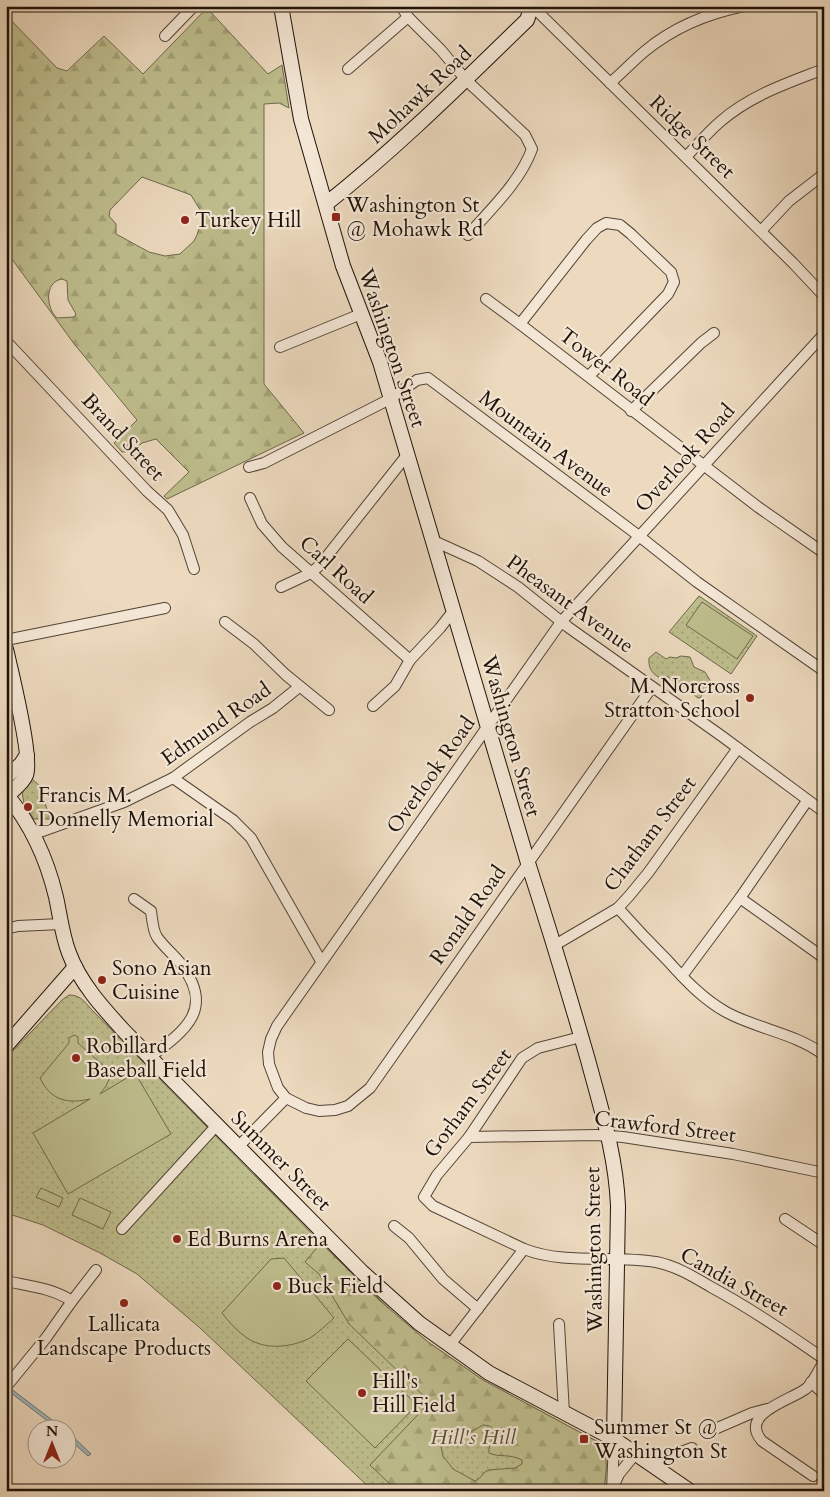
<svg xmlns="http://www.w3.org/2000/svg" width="830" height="1497" viewBox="0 0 830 1497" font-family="Cardo,serif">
<defs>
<pattern id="grass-dots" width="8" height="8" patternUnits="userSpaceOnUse" patternTransform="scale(1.25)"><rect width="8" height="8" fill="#bebd8d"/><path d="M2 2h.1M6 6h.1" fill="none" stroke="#a3a278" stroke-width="1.8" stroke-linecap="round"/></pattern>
<pattern id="forest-firs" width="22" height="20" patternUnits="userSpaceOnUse" patternTransform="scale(1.25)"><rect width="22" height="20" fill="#bebd8d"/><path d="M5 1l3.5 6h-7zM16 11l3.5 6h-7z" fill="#a3a278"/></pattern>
</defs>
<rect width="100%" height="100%" fill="#ecd9be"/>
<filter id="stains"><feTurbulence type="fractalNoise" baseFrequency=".004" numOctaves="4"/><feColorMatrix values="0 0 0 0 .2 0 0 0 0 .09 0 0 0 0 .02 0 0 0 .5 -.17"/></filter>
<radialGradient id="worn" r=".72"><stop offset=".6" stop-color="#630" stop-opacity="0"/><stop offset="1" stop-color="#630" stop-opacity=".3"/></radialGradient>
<g fill="url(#grass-dots)" stroke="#6e684a">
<polygon points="699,596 757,636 731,674 669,632"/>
<path d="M656,652l10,7 4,-2 6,1 5,-2 9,1 4,10 11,5 6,10 -11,16h-2l-9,-7 -1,-7 -7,3 -14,-11 -4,4c-10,-6 -15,-10 -14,-22z"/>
<polygon points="32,779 40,786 50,819 34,819 24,804 22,791"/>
<path d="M69,995c11,0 15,6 22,14l230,234 81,78 26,21 55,38 115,62c12,13 7,33 6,49h-231l-173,-163 -63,-54 -37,-21 -57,-28 -37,-12v-155l56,-58z"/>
</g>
<g fill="url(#forest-firs)" stroke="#6e684a" fill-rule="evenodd">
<path d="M207,8l61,66 14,-9 7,43 -10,-5 -15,1v280l40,49 -137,66 -3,-3 25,-24 -33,-33 -14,4 -8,8 -12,1 -8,-9 23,-23 -62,-75 -69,-94 5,-163 -5,-3v-70l51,53 10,3 37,-35 39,38zM142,177l49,18 11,18 -1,9 -4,13 -3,6 -14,13 -15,2 -16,-4 -33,-18v-10l-7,-8 1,-6zM62,279l5,2 1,19 8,14 -2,3 -17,1c-11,-10 -13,-36 5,-39z"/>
<path d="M321,1243l58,57 49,42 55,38 115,62c13,13 7,33 6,49h-207l-27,-26 60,-63 -81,-78 -30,-50 -14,-12zM483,1425c21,1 4,18 6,28 11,5 19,0 33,7v4l-7,4 -27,2c-6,3 -7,9 -13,11l-22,-12 -10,-13 -3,-14 2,-5 14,-1 15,-4z"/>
</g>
<g fill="#bebd8d" stroke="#6e684a">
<polygon points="702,602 753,636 737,659 686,625"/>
<path d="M74,1035l4,2v6l34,30 -6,13 -6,8 35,-21 36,61 -103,60 -35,-61 57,-34c-22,5 -39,2 -50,-21l29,-35v-5z"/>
<polygon points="41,1188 63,1198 59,1207 36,1197"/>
<polygon points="80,1198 111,1212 103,1229 72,1215"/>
<path d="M284,1258l50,60c-8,7 -16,15 -24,20 -20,10 -45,12 -63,0 -10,-7 -18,-16 -25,-25l49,-54z"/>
<polygon points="348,1339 417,1405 375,1448 306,1381"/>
</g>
<g fill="#9fb7bd" stroke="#6c7575">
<polygon points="6,1385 56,1423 64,1429 58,1429 6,1389"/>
<polygon points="68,1432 91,1454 88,1456 68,1438"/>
</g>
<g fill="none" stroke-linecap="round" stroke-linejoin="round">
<defs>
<g id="street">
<polyline points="63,6 68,6"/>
<path d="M401,6l7,11 33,33 25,30 59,55 7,14c-12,33 -41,60 -64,86"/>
<polyline points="532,6 793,263 824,296"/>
<polyline points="165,36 194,6"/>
<polyline points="348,69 408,17"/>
<path d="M610,83c12,-10 23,-22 35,-32 28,-23 64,-38 99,-45"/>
<path d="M686,157c11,-12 22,-25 35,-36 30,-26 67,-38 103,-52"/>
<polyline points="761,231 789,201 824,174"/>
<polyline points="486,299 520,324 758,507 824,553"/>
<polyline points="520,324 586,240 597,228 606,223 620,225 631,234 671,272 674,282 668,294 589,376"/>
<polyline points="6,341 147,491 168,510 183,535 194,569"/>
<polyline points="280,347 361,314"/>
<polyline points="631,411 701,343 714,333"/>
<polyline points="249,467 264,463 390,399 417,380 428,378 639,536 697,582 824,671"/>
<polyline points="250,498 262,524 282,547 410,660"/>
<polyline points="434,541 478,561 518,587 568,627 723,737 824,812"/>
<polyline points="281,587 311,573 320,565 407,455"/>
<polyline points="225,622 254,644 286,675 329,710"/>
<polyline points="6,640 165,608"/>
<polyline points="652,687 370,1088 348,1106 335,1110 319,1111 306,1108 286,1098 278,1088 269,1064 268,1052 271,1039 277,1026 561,622 824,334"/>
<polyline points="373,706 395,686 410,660 440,628 454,610"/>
<polyline points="173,778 233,820 251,838 321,961"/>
<polyline points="34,834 124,802 173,778 250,722 273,708 299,687"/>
<polyline points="740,898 824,958"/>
<path d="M134,899l17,12c1,8 2,20 6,26 7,10 17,18 24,27 34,45 5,66 -31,93"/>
<path d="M618,908c16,18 33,36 50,53 17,19 35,38 58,51 31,17 69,21 98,43"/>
<polyline points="6,929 18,926 61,924"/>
<polyline points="555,945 618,908 629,896 648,873 738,748"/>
<polyline points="682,976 740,898 807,801"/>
<path d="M581,1037l-43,11 -16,10 -53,79 -32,38 -13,22 9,9 91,43c41,16 88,6 132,13 20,4 38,15 55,25 39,21 76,46 113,72"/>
<polyline points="469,1137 596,1135 623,1137 733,1154 824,1173"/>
<polyline points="238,1147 286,1098"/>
<polyline points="785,1219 824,1245"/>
<polyline points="394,1226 409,1238 443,1279 478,1309"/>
<polyline points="122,1229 217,1125"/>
<path d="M6,1281c23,5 46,7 66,20"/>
<polyline points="559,1324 564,1413"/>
<polyline points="449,1346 524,1249"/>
<polyline points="811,1382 824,1394"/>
<polyline points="6,1387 46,1338 72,1301 96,1270"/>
<polyline points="715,1429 752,1413 767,1409"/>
<polyline points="656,1466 673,1455 692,1448"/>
<path d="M813,1476l-51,-35c-23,-27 26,-40 42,-51 9,-5 14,-20 20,-28"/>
<polyline points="614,1485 619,1474 636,1453"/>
<polyline points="612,1491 614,1439"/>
</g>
<g id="secondary">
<path d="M281,6l20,113 42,147 37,96 148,501c21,65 41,131 60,197 13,49 28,95 30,146l-4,233"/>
<path d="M326,204c72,-57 135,-120 201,-184l5,-14"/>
<path d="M6,649c5,22 27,111 20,126 -3,8 -12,14 -18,20"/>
<polyline points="6,777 21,764 27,755"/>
<path d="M6,794c25,30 41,65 50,103 4,18 6,38 13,56 11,30 34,55 55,78l238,241 57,51 70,50 125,66 76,52"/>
<polyline points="6,1046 75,967"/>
</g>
</defs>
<use href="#street" stroke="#524436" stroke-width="12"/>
<use href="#secondary" stroke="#1f1308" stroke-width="16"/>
<use href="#street" stroke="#f3e6d5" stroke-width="10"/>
<use href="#secondary" stroke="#f3e6d5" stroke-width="14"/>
</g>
<g fill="#8f2418" stroke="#f3e6d5" stroke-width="2">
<rect x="331" y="212" width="10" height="10" rx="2.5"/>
<circle cx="185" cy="220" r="5"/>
<circle cx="750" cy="698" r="5"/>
<circle cx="28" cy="807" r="5"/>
<circle cx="102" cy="980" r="5"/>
<circle cx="76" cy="1058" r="5"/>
<circle cx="177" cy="1239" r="5"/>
<circle cx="277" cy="1286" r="5"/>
<circle cx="124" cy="1303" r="5"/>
<circle cx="362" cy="1393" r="5"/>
<rect x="579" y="1434" width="10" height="10" rx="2.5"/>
</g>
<g text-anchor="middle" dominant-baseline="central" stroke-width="4.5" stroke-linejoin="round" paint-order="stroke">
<g font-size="21" fill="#1f1308" stroke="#f3e6d5">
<text transform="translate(420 95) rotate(-43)">Mohawk Road</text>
<text transform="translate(692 137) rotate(44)">Ridge Street</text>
<text transform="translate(392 348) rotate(71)">Washington Street</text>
<text transform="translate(606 367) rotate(38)">Tower Road</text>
<text transform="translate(123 437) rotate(47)">Brand Street</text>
<text transform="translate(546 444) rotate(37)">Mountain Avenue</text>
<text transform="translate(685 458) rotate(-48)">Overlook Road</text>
<text transform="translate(336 570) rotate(42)">Carl Road</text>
<text transform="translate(570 604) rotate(36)">Pheasant Avenue</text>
<text transform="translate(216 724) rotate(-35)">Edmund Road</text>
<text transform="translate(511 736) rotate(74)">Washington Street</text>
<text transform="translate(431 775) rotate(-55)">Overlook Road</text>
<text transform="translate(650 834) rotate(-53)">Chatham Street</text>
<text transform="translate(468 915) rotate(-55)">Ronald Road</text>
<text transform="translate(468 1103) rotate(-53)">Gorham Street</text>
<text transform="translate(665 1127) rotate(7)">Crawford Street</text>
<text transform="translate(281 1161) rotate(45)">Summer Street</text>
<text transform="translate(594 1250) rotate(-91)">Washington Street</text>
<text transform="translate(734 1282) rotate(29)">Candia Street</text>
</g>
<g font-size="21" fill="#1f1308" stroke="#f3e6d5" text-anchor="start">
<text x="346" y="205">Washington St<tspan x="346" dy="24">@ Mohawk Rd</tspan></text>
<text x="195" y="220">Turkey Hill</text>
<text x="740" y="686" text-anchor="end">M. Norcross<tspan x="740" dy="24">Stratton School</tspan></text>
<text x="38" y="795">Francis M.<tspan x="38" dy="24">Donnelly Memorial</tspan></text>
<text x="112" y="968">Sono Asian<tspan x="112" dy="24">Cuisine</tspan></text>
<text x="86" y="1046">Robillard<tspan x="86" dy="24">Baseball Field</tspan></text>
<text x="187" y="1239">Ed Burns Arena</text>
<text x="287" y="1286">Buck Field</text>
<text x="124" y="1324" text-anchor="middle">Lallicata<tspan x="124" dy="24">Landscape Products</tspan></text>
<text x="372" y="1381">Hill's<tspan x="372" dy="24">Hill Field</tspan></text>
<text x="594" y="1427">Summer St @<tspan x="594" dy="24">Washington St</tspan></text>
</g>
<g font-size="21" font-style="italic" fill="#574e37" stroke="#f3e6d5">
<text x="473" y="1437">Hill's Hill</text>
</g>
</g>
<rect width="830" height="1497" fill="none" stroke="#ecd9be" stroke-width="25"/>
<rect x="8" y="8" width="815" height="1482" fill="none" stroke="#1f1308" stroke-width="2.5"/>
<rect x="12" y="12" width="805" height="1472" fill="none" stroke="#1f1308"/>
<g transform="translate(52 1444)"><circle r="24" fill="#f3e6d5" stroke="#9e9283"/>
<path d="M0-4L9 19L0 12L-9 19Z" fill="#8f2418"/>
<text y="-8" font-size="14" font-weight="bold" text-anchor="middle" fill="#1f1308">N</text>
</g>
<rect width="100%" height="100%" filter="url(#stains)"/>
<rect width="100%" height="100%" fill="url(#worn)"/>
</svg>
